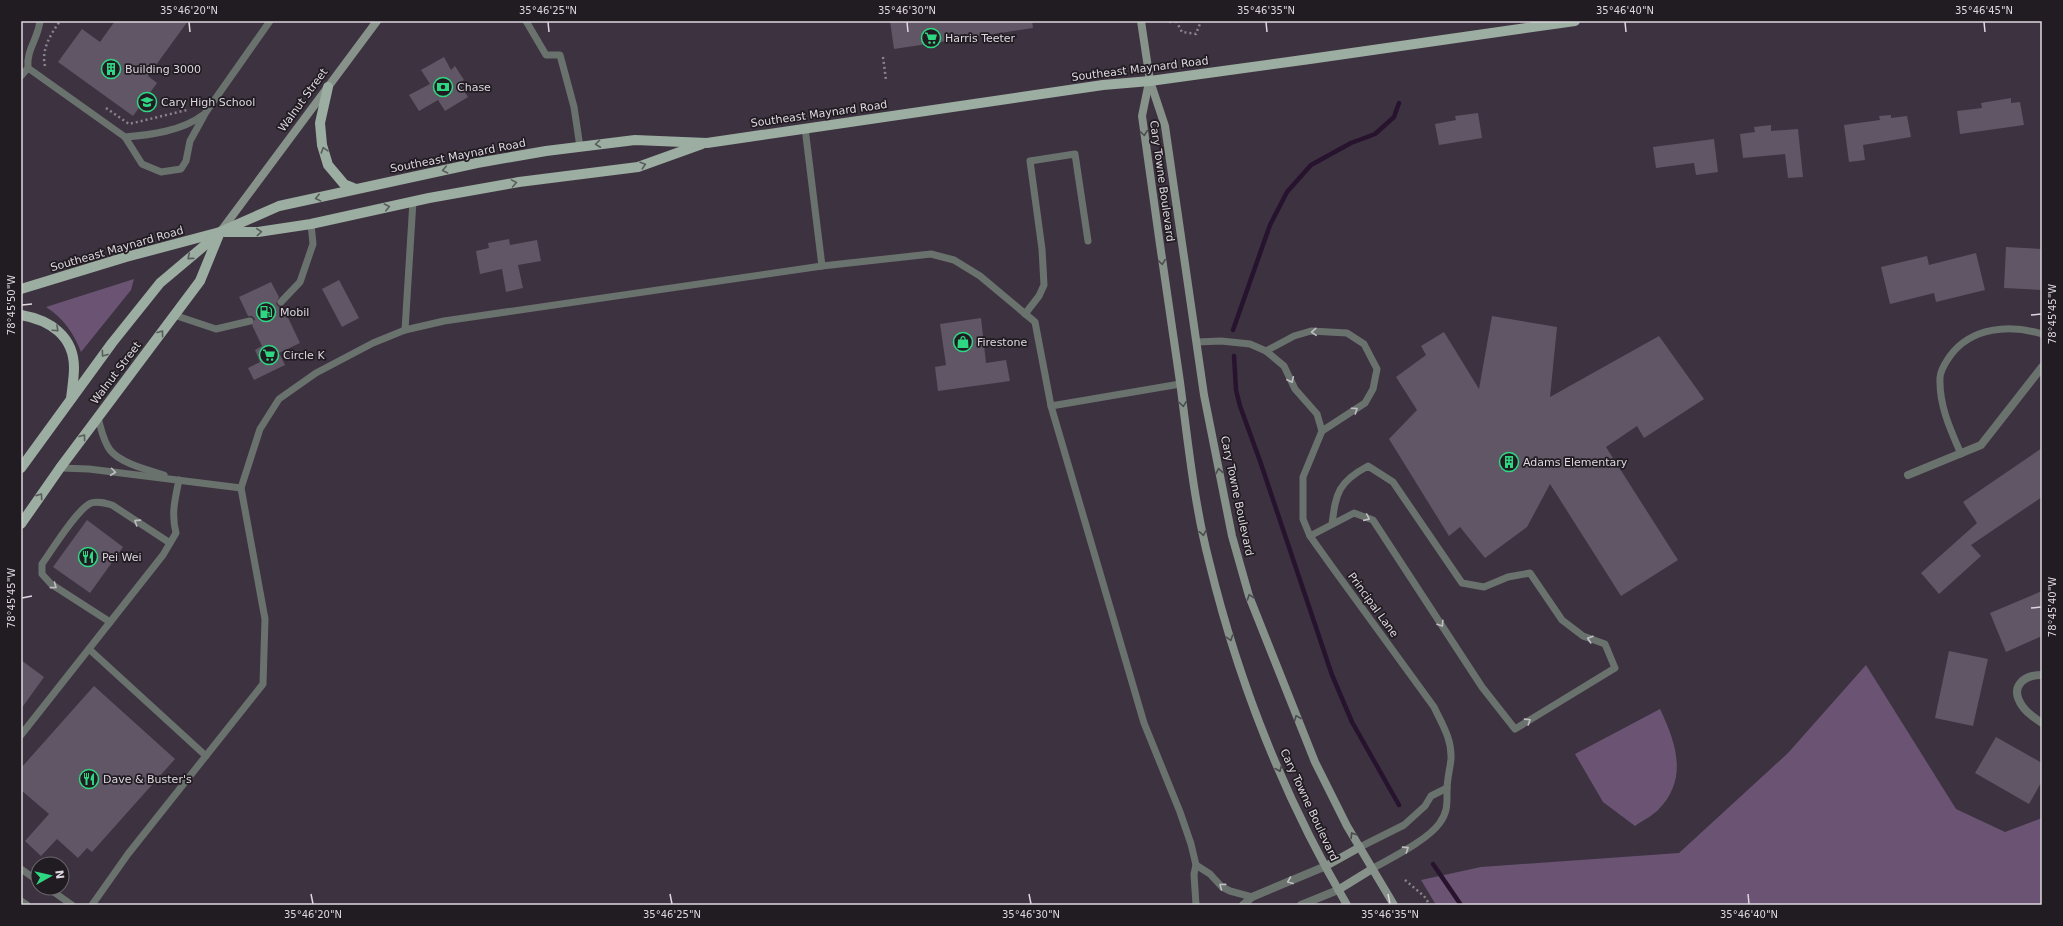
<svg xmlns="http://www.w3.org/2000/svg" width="2063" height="926" viewBox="0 0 2063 926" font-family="'DejaVu Sans',sans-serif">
<rect width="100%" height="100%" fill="#3d3240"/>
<g fill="#6b5373">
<path d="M134,279l-3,11 -50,62c-8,-20 -17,-33 -35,-45z"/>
<polygon points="1866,665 1956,809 2005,832 2042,818 2042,905 1436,905 1421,880 1481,867 1679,853 1788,753"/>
<path d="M1660,709c16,34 29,70 -2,101 -6,6 -16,11 -23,16l-32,-24 -28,-48z"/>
</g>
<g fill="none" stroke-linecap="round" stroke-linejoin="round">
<g stroke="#28132f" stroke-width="4.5">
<polyline points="1233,330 1270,225 1287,192 1311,165 1351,143 1375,134 1394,117 1399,103"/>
<polyline points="1234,356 1236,390 1240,406 1260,461 1332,675 1352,722 1399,805"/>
<polyline points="1433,864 1461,905"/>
</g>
</g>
<g fill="#615665">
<polygon points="115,21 188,21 148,76 157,83 133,116 58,62 82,29 100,42"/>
<polygon points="890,21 1032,21 1033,28 894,49"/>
<polygon points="444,57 451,70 455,66 464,80 459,83 468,97 445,111 438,100 419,111 409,95 430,84 421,70"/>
<polygon points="2011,98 2011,103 2020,102 2024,125 1960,134 1957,111 1982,108 1981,103"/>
<polygon points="1478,113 1482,138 1439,145 1435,124 1456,120 1455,116"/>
<polygon points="1891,115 1891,118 1907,116 1911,137 1863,145 1865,160 1849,162 1844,125 1880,120 1879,116"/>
<polygon points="1771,125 1771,131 1798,129 1803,177 1788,178 1785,154 1743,158 1740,134 1755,132 1754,127"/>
<polygon points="1714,139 1718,172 1696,175 1694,163 1656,168 1653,147"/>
<polygon points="509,239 510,245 537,240 541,261 518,265 523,288 506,292 502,269 480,274 476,251 489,248 488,243"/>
<polygon points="2006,247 2042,249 2042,290 2004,288"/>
<polygon points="1976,253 1985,290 1936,302 1934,293 1890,304 1881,267 1927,256 1929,265"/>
<polygon points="339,280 359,318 342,327 322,289"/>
<polygon points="271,282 279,297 276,304 279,307 283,307 300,343 279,353 285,365 254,380 248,368 260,362 255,350 262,346 252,325 255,319 252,316 248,316 239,297"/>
<polygon points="1492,316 1557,327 1550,397 1659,336 1704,399 1644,438 1637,426 1606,447 1678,560 1621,596 1550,484 1527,527 1485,558 1460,527 1449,536 1389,439 1417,410 1396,377 1426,355 1421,346 1444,332 1479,389"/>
<polygon points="981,318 986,363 1006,360 1010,381 938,391 935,367 946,365 940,324"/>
<polygon points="2042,448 2042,497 1971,545 1981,556 1939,594 1921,573 1977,523 1963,502"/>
<polygon points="87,520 123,547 90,593 53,567"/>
<polygon points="2042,591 2042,636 2006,652 1990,613"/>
<polygon points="1949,651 1988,659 1973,726 1935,718"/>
<polygon points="21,660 44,677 21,709"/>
<polygon points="94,686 175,759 92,852 87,848 78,858 57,839 41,856 25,841 49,814 21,790 21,768"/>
<polygon points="1996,737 2042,763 2042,781 2029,804 1975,773"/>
</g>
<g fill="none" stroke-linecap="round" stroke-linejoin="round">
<g stroke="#8c838f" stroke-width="2.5" stroke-dasharray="2 3" stroke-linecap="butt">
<polyline points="1176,21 1182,32 1196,34 1201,21"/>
<polyline points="1169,22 1176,21"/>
<polyline points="883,57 886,80"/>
<path d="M45,66c-4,-17 6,-32 15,-45"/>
<polyline points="106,108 129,124 187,110"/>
<polyline points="1405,880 1424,896 1430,905"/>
</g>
<g stroke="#6a726d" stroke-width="7">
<polyline points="526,21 546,55 560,55 574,107 580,147"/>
<polyline points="28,68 125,137 142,164 161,172 181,169 186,161 190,141 206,112 270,21"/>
<path d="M21,76l7,-8c-2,-18 10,-29 12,-47"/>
<polyline points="805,128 822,266"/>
<path d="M125,137c25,-2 57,-6 78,-22"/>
<polyline points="281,302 300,282 313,244 311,224"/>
<polyline points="1025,314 1039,296 1044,285 1042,249 1030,161 1075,154 1088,241"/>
<polyline points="174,315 216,329 250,321"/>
<polyline points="405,330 413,201"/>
<polyline points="1197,342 1221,341 1250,344 1266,351 1284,366 1295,389 1317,414 1322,431"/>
<polyline points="1266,351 1294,336 1311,331 1347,333 1364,344 1377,369 1373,389 1365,403 1322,431"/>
<polyline points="1051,406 1180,384"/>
<path d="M98,418c3,10 5,23 12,32 10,13 38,20 54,25"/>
<path d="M1322,431l-19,46v42l7,17 20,28 104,143c8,17 18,32 17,52 -1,10 -4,20 -4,31 0,14 1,22 -8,34 -13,17 -48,34 -67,45"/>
<path d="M1961,454c-11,-25 -22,-49 -21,-76 0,-8 6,-16 10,-22 21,-29 60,-32 92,-22"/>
<polyline points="60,468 89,469 241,488"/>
<path d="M1310,536l44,-23 19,7 109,167 33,42 100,-61 -10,-24 -22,-8 -21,-16 -32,-47 -22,4 -24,10 -22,-4 -69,-101 -25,-16c-30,16 -32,27 -36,58"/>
<path d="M110,622l-59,-38 -9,-10v-10c10,-14 35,-55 49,-61 7,-2 14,0 21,2l58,38"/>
<polyline points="89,649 206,756"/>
<path d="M21,735l142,-180 13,-22c-5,-19 -1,-34 3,-53"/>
<polyline points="1360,847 1404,825 1425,806 1431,796 1447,788"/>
<polyline points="1196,865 1210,874 1222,887 1230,891 1252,897"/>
<polyline points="21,869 38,881"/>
<polyline points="48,888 72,905"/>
<polyline points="21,901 27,905"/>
<polyline points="92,905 128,854 263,684 265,619 241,488 260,429 279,399 316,373 373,343 405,330 444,321 822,266 931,254 954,260 980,276 1035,322 1051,406 1144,723 1180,812 1191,844 1196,865 1194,874 1196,905"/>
</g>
<g stroke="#6a726d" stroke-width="8">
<polyline points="1908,475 1981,445 2042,367"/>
<path d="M2042,675c-20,0 -33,13 -19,32 4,6 13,12 19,16"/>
<polyline points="1243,905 1252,897 1326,866"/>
<polyline points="1301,905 1338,890"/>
</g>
<g stroke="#87938a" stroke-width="8">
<polyline points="1141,21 1150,81 1165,126 1204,395 1232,536 1249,596 1315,762 1347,826 1394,905"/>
<path d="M1149,82l-7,34c12,89 25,177 38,266 8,60 14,121 29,179 29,120 76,238 138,344"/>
<polyline points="221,231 377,21"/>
<polyline points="1326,866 1360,847"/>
<polyline points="1338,890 1372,869"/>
</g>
<g stroke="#9cada1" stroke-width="10">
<polyline points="328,87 320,123 322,145 328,165 344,184 356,189"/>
<polyline points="224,232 258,232 311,224 429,198 519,182 638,167 702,144"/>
<polyline points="21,289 126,257 220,232 279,206 477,163 546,151 635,140 707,143 1103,85 1150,81 1310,59 1575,21"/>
<path d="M21,315c29,5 53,21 53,53 0,10 -2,21 -3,31"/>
<polyline points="21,468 112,343 160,283 217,235"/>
<polyline points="21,524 60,468 200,281 220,232"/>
</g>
</g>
<defs><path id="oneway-chevron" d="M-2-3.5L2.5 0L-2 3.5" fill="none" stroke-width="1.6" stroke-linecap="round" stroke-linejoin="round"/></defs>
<g stroke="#4a4c4c">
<use href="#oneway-chevron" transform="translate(1144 133) rotate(82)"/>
<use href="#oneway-chevron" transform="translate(1162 262) rotate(82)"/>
<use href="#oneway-chevron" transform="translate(1183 404) rotate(82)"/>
<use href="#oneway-chevron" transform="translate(1219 471) rotate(-101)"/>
<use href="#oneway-chevron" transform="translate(1203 533) rotate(79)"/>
<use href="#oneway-chevron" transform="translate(1250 597) rotate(-109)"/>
<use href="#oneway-chevron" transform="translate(1230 638) rotate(72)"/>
<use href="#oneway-chevron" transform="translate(1297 718) rotate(-112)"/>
<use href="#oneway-chevron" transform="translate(1279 769) rotate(67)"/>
<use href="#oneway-chevron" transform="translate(1353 835) rotate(-122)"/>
</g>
<g stroke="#585d5b">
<use href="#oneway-chevron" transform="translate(598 144) rotate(173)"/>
<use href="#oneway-chevron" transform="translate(324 150) rotate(-107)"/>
<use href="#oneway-chevron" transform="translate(643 165) rotate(-18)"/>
<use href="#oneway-chevron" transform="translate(445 170) rotate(168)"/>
<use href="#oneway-chevron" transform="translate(514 183) rotate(-10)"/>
<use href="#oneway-chevron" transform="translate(318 198) rotate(167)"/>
<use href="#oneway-chevron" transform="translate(387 207) rotate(-13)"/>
<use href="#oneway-chevron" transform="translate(259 232) rotate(-5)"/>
<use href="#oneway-chevron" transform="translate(190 257) rotate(140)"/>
<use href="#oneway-chevron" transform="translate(56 329) rotate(43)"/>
<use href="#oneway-chevron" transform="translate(161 333) rotate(-53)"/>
<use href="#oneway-chevron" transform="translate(104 354) rotate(126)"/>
<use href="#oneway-chevron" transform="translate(83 437) rotate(-53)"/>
<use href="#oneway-chevron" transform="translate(40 496) rotate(-55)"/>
</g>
<g stroke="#c1bec3">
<use href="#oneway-chevron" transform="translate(1314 332) rotate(177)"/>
<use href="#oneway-chevron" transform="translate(1291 380) rotate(65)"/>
<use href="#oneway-chevron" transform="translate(1355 410) rotate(-34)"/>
<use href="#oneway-chevron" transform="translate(113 472) rotate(7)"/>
<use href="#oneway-chevron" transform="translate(1367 518) rotate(24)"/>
<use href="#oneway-chevron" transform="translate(137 522) rotate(-147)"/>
<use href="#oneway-chevron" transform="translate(54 586) rotate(36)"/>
<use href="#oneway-chevron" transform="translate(1441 624) rotate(57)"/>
<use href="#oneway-chevron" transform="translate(1590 639) rotate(-162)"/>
<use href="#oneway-chevron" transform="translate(1528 721) rotate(-32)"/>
<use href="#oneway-chevron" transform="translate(1406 849) rotate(-33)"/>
<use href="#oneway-chevron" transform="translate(1290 881) rotate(158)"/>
<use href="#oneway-chevron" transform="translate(1222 886) rotate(-143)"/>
</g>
<path fill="none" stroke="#ded7e0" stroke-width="1.5" d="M189,22l1,10M548,22l1,10M907,22l1,10M1266,22l1,10M1625,22l1,10M1984,22l1,10M22,305l10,-1M2031,315l10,-1M22,598l10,-2M2031,608l10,-1M311,894l2,10M670,894l2,10M1029,894l2,10M1388,894l2,10M1748,894l1,10"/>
<defs>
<symbol id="supermarket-ring" viewBox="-11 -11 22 22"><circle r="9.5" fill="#211c22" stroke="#2ed883" stroke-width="1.5"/><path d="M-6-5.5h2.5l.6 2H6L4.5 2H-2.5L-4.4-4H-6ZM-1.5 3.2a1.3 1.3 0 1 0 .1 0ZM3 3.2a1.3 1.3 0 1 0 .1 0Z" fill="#2ed883"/></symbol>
<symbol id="building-ring" viewBox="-11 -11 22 22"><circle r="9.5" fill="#211c22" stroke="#2ed883" stroke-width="1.5"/><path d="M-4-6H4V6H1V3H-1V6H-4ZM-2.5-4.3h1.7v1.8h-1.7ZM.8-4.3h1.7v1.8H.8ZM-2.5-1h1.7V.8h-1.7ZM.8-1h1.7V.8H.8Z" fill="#2ed883"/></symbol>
<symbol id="bank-ring" viewBox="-11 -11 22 22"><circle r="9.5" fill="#211c22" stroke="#2ed883" stroke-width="1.5"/><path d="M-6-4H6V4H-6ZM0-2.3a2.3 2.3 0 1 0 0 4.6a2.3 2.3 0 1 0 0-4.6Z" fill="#2ed883"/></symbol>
<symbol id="school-ring" viewBox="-11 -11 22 22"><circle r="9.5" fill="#211c22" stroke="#2ed883" stroke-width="1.5"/><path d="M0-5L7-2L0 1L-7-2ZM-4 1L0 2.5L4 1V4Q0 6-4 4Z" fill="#2ed883"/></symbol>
<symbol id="fuel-ring" viewBox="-11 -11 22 22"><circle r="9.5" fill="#211c22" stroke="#2ed883" stroke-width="1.5"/><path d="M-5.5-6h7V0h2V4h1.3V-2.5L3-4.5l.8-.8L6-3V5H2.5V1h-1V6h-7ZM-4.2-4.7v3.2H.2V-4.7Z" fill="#2ed883"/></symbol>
<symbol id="shop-ring" viewBox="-11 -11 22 22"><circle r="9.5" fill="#211c22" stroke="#2ed883" stroke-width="1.5"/><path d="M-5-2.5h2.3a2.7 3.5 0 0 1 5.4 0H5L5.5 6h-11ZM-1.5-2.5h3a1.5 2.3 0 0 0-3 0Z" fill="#2ed883"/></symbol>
<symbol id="restaurant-ring" viewBox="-11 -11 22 22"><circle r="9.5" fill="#211c22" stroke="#2ed883" stroke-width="1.5"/><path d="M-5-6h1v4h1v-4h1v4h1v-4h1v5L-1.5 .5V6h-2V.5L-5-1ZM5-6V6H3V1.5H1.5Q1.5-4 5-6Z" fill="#2ed883"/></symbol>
</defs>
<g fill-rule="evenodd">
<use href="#supermarket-ring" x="920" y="27" width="22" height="22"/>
<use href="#building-ring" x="100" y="58" width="22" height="22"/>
<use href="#bank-ring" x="432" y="76" width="22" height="22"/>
<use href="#school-ring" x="136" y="91" width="22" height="22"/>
<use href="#fuel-ring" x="255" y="301" width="22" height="22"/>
<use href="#shop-ring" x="952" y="331" width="22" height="22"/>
<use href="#supermarket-ring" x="258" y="344" width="22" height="22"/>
<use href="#building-ring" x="1498" y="451" width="22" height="22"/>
<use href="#restaurant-ring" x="77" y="546" width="22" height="22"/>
<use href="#restaurant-ring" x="78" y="768" width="22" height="22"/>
</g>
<g text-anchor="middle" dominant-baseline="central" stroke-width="3.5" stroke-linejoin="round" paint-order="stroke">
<g font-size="11" fill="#ded7e0" stroke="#211c22" text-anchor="start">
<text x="945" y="38">Harris Teeter</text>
<text x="125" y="69">Building 3000</text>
<text x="457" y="87">Chase</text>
<text x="161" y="102">Cary High School</text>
<text x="280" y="312">Mobil</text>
<text x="977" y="342">Firestone</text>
<text x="283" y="355">Circle K</text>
<text x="1523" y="462">Adams Elementary</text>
<text x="102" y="557">Pei Wei</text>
<text x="103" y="779">Dave &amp; Buster's</text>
</g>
<g font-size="11" fill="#ded7e0" stroke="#211c22">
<text transform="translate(1140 69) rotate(-7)">Southeast Maynard Road</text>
<text transform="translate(303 100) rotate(-54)">Walnut Street</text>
<text transform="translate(819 114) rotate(-8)">Southeast Maynard Road</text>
<text transform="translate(458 156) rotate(-11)">Southeast Maynard Road</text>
<text transform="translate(1162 181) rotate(82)">Cary Towne Boulevard</text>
<text transform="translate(117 249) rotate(-16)">Southeast Maynard Road</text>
<text transform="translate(116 373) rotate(-53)">Walnut Street</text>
<text transform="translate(1237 496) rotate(78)">Cary Towne Boulevard</text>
<text transform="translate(1373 605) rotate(54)">Principal Lane</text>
<text transform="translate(1309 805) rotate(65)">Cary Towne Boulevard</text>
</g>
</g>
<rect width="2063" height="926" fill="none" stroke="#211c22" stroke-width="44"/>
<g transform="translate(50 876) rotate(82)"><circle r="19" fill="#211c22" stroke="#6d676e"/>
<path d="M0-3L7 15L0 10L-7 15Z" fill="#2ed883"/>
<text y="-6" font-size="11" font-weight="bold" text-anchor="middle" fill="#ded7e0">N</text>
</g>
<rect x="22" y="22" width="2019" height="882" fill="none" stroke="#ded7e0" stroke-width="1.5"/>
<g font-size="10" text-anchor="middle" fill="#ded7e0">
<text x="189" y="14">35°46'20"N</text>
<text x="548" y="14">35°46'25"N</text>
<text x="907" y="14">35°46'30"N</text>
<text x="1266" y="14">35°46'35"N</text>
<text x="1625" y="14">35°46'40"N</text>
<text x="1984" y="14">35°46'45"N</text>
<text transform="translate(11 305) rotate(-90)" y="4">78°45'50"W</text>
<text transform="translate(2052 314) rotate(-90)" y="4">78°45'45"W</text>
<text transform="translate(11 598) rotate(-90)" y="4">78°45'45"W</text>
<text transform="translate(2052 607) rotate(-90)" y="4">78°45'40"W</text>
<text x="313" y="918">35°46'20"N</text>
<text x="672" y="918">35°46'25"N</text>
<text x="1031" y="918">35°46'30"N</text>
<text x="1390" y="918">35°46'35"N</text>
<text x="1749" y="918">35°46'40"N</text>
</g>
</svg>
